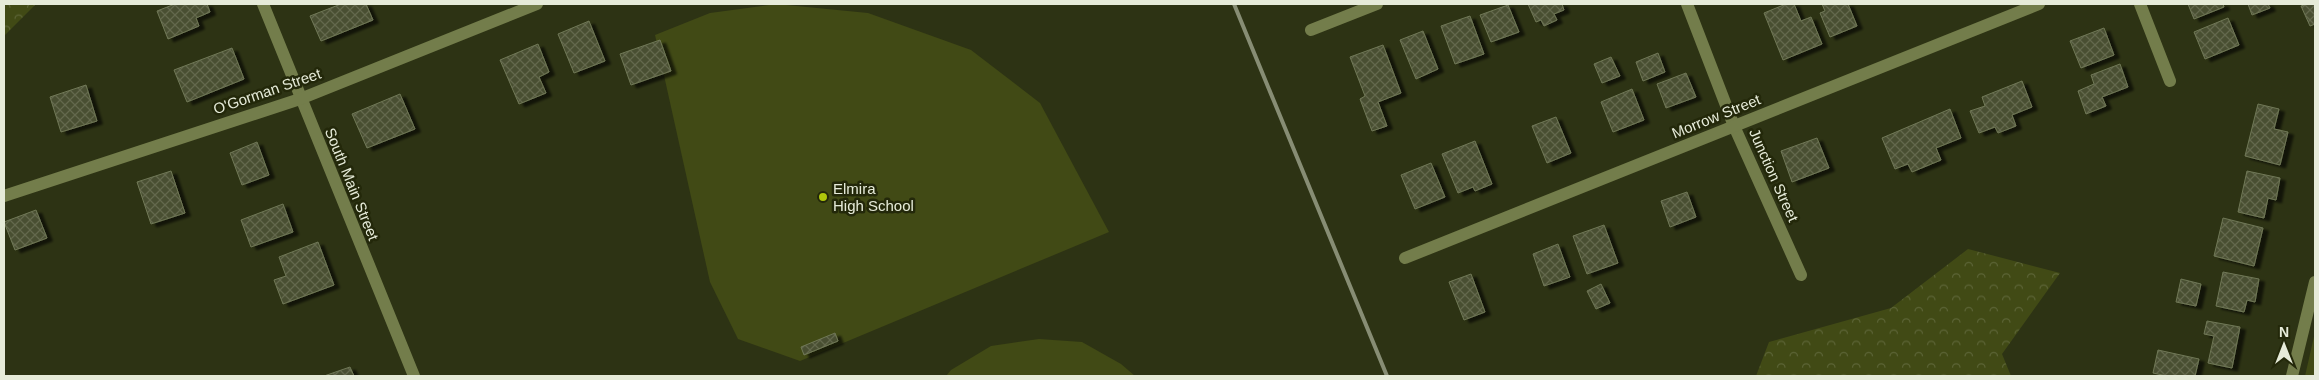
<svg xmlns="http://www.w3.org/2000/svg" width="2319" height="380" viewBox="0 0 2319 380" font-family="Helvetica,sans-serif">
<defs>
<pattern id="forest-crowns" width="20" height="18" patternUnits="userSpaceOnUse" patternTransform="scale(1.25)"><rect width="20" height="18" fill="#414a15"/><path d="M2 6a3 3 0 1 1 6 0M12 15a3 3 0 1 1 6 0" fill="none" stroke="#5c6436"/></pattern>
<pattern id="building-cross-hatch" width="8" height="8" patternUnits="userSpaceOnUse" patternTransform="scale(1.25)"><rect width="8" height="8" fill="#494f30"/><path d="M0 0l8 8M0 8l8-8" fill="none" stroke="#63684d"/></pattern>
<filter id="shadow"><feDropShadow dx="5.5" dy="3" stdDeviation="1" flood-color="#0009"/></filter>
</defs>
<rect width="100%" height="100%" fill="#2d3314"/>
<g fill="url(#forest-crowns)">
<polygon points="4,4 36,4 4,36"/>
<polygon points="1968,249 2060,273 2002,354 2011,376 1756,376 1769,342 1891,308"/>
</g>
<g fill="#414a15">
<polygon points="776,4 868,13 971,50 1040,103 1109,232 800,361 738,339 710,282 655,35 710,13"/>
<polygon points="2315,332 2315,376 2305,376"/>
<polygon points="1039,339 1082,342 1121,364 1135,376 946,376 951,370 991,346"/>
</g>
<g fill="url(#building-cross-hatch)" stroke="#707857" filter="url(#shadow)">
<polygon points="175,4 207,4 210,12 196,18 199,26 168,39 157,11"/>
<polygon points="341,4 366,4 373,20 321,41 310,16"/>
<polygon points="1528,4 1562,4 1564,10 1554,14 1557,20 1544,26 1541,20 1536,22"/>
<polygon points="1786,4 1794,4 1801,21 1811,17 1822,44 1783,60 1764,13"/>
<polygon points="1822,4 1848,4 1857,26 1830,37 1820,13 1825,11"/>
<polygon points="2188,4 2223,4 2224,7 2194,19"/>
<polygon points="2248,4 2268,4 2270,8 2252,15"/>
<polygon points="2307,4 2315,4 2315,24 2310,26 2301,6"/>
<polygon points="1508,5 1519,32 1491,42 1480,15"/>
<polygon points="1470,16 1484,54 1455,64 1441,26"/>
<polygon points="2228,18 2239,45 2205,59 2194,32"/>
<polygon points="589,21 605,61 574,73 558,34"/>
<polygon points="2104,28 2114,55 2081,68 2070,41"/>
<polygon points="1423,31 1438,69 1416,79 1400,40"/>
<polygon points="660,40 671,71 631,85 620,54"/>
<polygon points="538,44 549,72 539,77 546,93 519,104 500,60"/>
<polygon points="1383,45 1401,93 1378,102 1387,126 1372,131 1360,99 1365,96 1350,57"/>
<polygon points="232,48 244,79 187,102 174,70"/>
<polygon points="1658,53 1665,72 1643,81 1636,62"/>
<polygon points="1611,57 1620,76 1602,83 1594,64"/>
<polygon points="2120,64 2128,87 2102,97 2106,106 2086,114 2078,91 2094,84 2091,75"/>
<polygon points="1686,73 1696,97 1666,108 1657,84"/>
<polygon points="2022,81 2032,107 2012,115 2016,126 1998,133 1995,127 1979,133 1970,111 1985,106 1982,97"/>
<polygon points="86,85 97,121 61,132 50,97"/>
<polygon points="1632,89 1644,120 1613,132 1601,102"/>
<polygon points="400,94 415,129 367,148 352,114"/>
<polygon points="2258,104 2279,109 2274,129 2288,132 2280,165 2245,156"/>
<polygon points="1950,109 1961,138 1936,148 1941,160 1912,172 1908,164 1895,169 1882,138"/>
<polygon points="1556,117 1571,153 1547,163 1532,126"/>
<polygon points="1817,138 1829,168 1792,182 1781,151"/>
<polygon points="1475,141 1492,184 1475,191 1473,187 1458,193 1442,154"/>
<polygon points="257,142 269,175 242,185 230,153"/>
<polygon points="1431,163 1445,197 1415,209 1401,175"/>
<polygon points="171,171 185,213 151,224 137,182"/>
<polygon points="2247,171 2280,178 2276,200 2268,198 2264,218 2238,212"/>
<polygon points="1687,192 1696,217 1670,227 1661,201"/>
<polygon points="283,204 293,232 251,247 241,220"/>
<polygon points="36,210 47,238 15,250 4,222"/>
<polygon points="2223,218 2263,228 2254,266 2214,256"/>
<polygon points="1604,225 1618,263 1587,274 1573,236"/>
<polygon points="318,242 334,285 283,304 274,280 286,276 279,257"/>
<polygon points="1558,244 1570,277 1544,286 1533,254"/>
<polygon points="2223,272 2259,279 2255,302 2247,300 2244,312 2216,306"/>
<polygon points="1471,274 1485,312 1464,320 1449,282"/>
<polygon points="2181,279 2201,284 2196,306 2176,302"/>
<polygon points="1601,284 1610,303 1596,309 1587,291"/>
<polygon points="2207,321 2240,327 2232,368 2208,363 2214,336 2204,334"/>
<polygon points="835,333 838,341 804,355 801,347"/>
<polygon points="2158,350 2199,359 2195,376 2167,376 2153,373"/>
<polygon points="350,367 354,376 324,376"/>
</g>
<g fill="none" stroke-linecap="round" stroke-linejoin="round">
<g stroke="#737d4b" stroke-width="12">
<polyline points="263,4 414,376"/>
<polyline points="1687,4 1734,126 1801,275"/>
<polyline points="2140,4 2170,81"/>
<polyline points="1311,30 1377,4"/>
<polyline points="4,196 300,99 537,4"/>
<polyline points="1405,258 2039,4"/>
<polyline points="2292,376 2315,282"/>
</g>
<polyline stroke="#878d74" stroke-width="4" points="1234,4 1387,376"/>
</g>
<circle fill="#aec60b" stroke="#23280a" stroke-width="2" cx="823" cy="197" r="5"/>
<g text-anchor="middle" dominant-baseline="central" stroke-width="5" stroke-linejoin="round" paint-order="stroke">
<g font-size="15" fill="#e6ebd9" stroke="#23280a">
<text transform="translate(267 91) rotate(-19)">O'Gorman Street</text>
<text transform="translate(1716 116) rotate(-22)">Morrow Street</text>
<text transform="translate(1774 175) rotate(66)">Junction Street</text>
<text transform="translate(352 184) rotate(68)">South Main Street</text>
</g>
<g font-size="15" fill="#e6ebd9" stroke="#23280a" text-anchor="start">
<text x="833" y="188">Elmira<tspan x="833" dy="17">High School</tspan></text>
</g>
</g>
<rect width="2319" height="380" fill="none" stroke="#e6ebd9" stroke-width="10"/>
<g transform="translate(2284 345)" stroke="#23280a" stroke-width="4" paint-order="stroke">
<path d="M0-4L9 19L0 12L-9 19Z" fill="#e6ebd9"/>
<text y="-8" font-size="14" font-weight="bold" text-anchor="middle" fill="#e6ebd9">N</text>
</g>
</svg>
